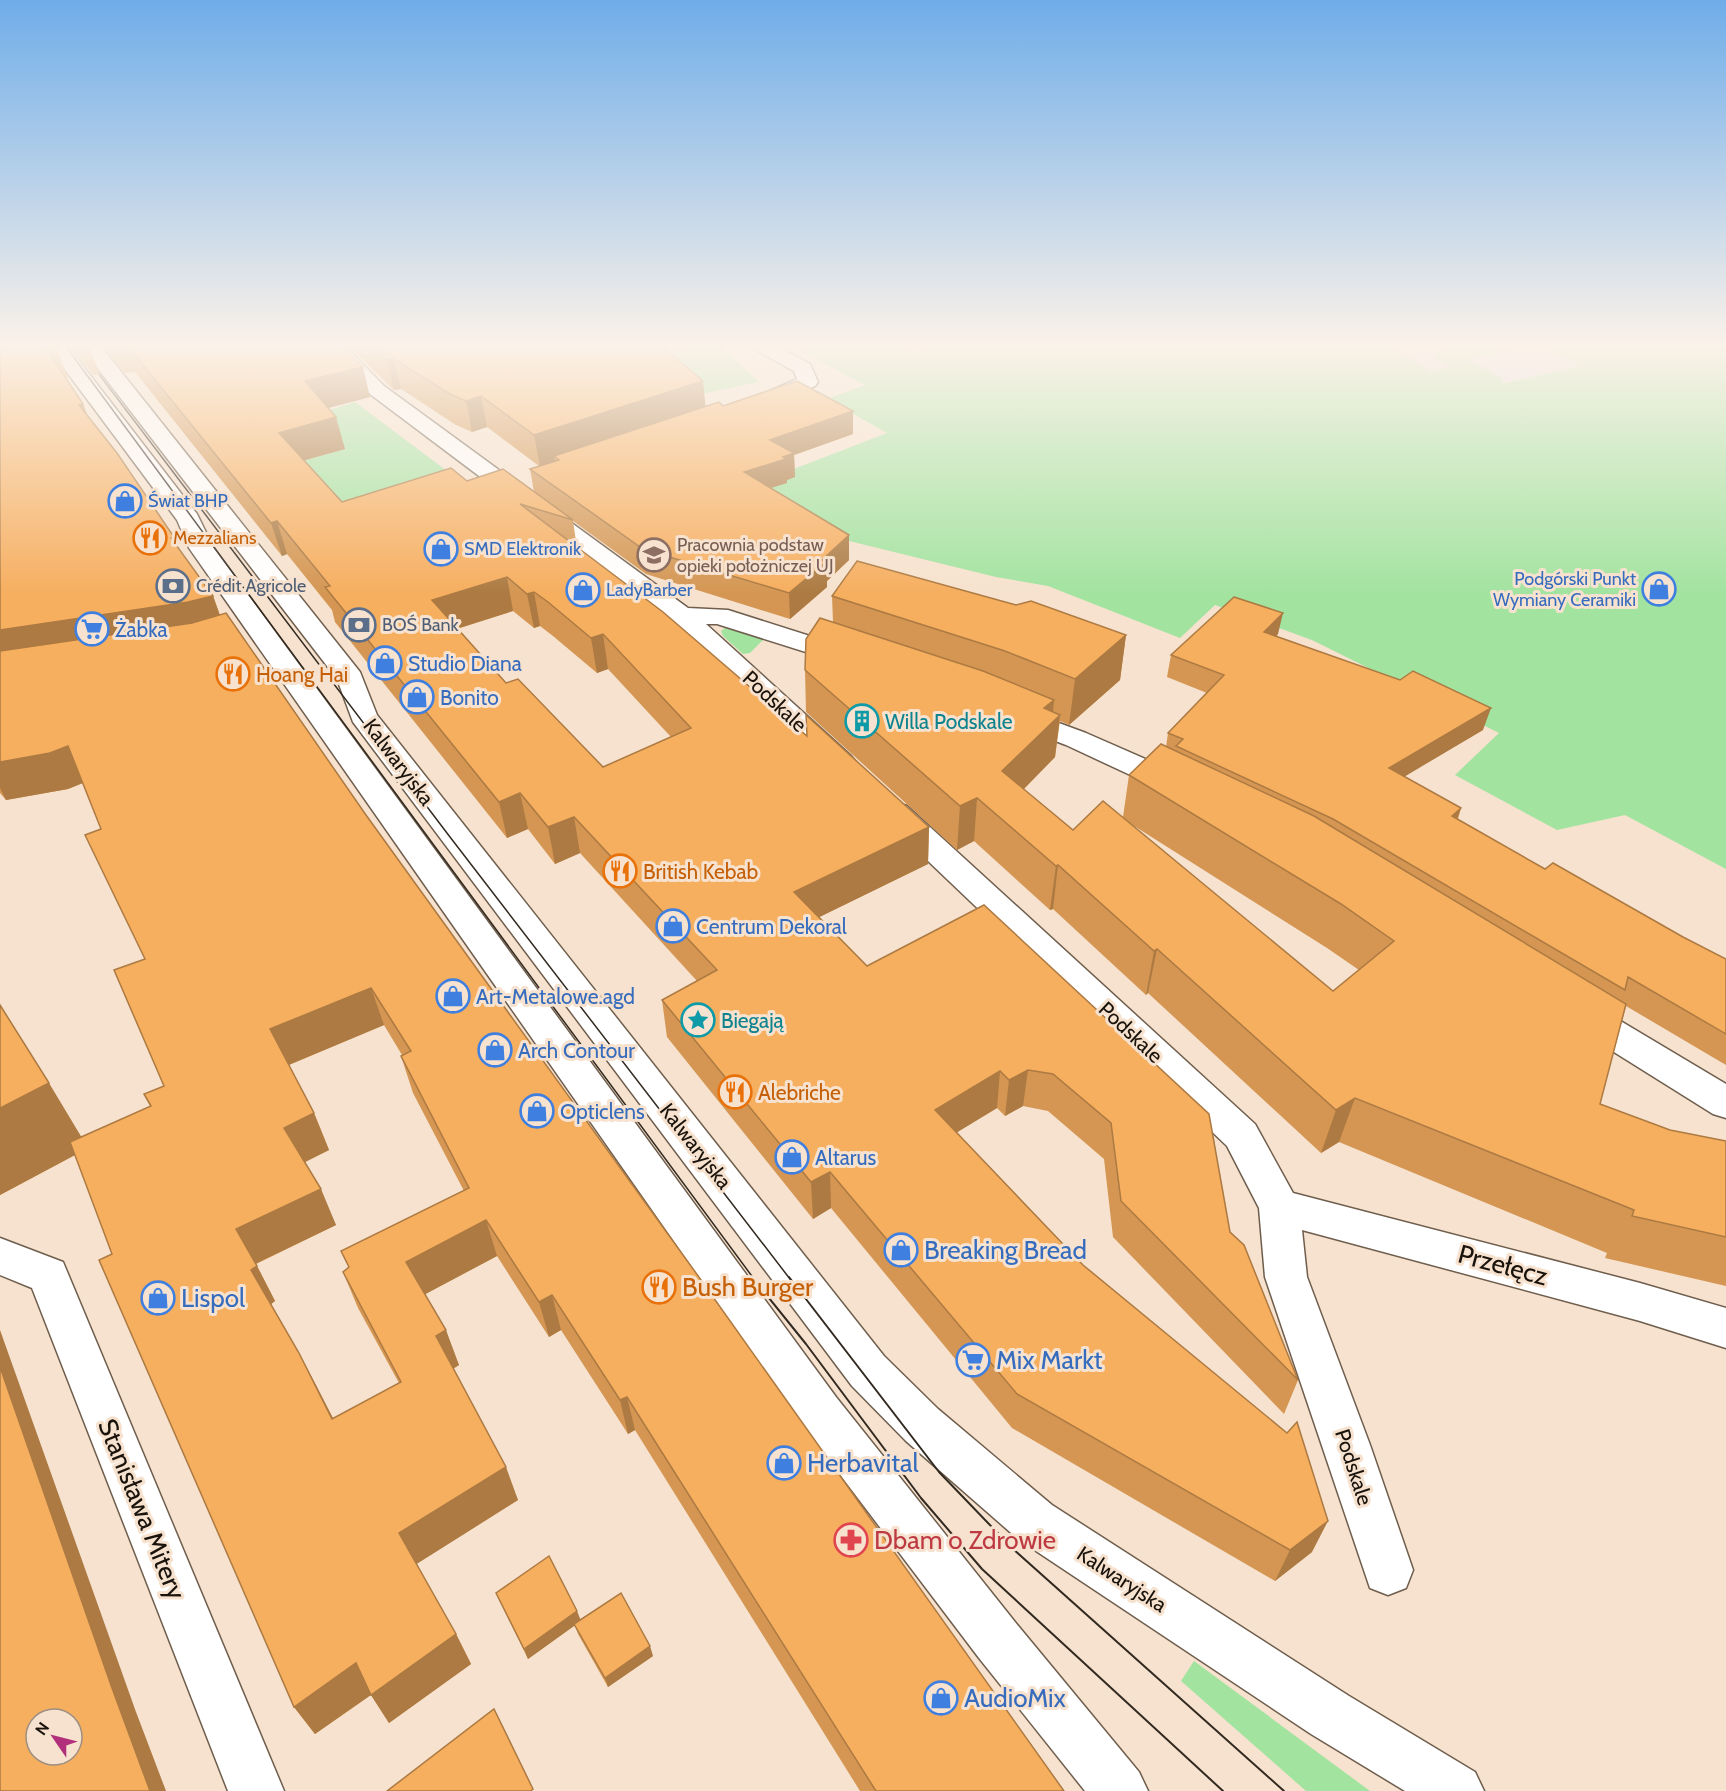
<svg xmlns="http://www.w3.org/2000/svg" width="1726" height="1791" viewBox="0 0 1726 1791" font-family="Cabin,sans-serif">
<rect width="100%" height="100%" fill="#f6e2ce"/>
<polygon fill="#dfd8ed" points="1364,344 1538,344 1581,366 1446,395"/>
<g fill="#a2e3a0">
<polygon points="704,344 718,344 759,382 697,395 655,354"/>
<polygon points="787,344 899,344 916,352 939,344 1385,344 1431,371 1450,367 1432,356 1455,344 1516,344 1516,349 1467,359 1504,380 1501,384 1580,366 1538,344 1726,344 1726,869 1625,815 1557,830 1455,775 1499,733 1312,640 1215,605 1180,638 1048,586 996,577 841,539 752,485 887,433 827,399 865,385"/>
<polygon points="355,402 471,489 418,511 316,503 281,467 345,449 314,415"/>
<polygon points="725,628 728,628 764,639 750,653 743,654 723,636 721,631"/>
<polygon points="1194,1661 1370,1791 1306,1791 1181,1681"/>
</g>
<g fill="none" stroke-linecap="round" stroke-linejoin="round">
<defs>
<g id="minor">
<polygon points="46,344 66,344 197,514 213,547 836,1397 1015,1622 1139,1772 1148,1791 1085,1791 979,1658 804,1427 189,548 177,520"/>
<polygon points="79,344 99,344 360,672 377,715 884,1356 938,1409 1052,1505 1349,1696 1475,1772 1484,1791 1405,1791 1311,1734 1018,1539 906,1441 852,1386 353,722 337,679"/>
<polygon points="322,344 343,344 384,386 688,608 728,610 857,651 861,657 857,663 847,665 717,624 706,624 850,755 855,761 850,767 840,770 830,767 673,622 370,394"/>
<polygon points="749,344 773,344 810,364 818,382 815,386 770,405 763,407 756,405 753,401 756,397 797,379 794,371 752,348"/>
<polygon points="1018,708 1086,733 1191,779 1195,786 1191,793 1180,795 1169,793 1066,745 1008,723 1004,717 1008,711"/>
<polygon points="896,803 907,806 1255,1124 1293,1193 1640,1283 1726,1308 1726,1348 1640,1321 1302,1230 1307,1277 1370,1445 1413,1570 1406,1588 1388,1595 1370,1588 1265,1277 1259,1208 1227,1146 885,820 881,813 885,806"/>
<polygon points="1579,1000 1592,1004 1726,1084 1726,1118 1713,1114 1566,1022 1561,1013 1566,1004"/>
<polygon points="0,1238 63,1262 284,1791 228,1791 32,1288 0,1275"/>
</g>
</defs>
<use href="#minor" stroke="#6f5e4d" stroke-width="3"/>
<use href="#minor" fill="#fff" fill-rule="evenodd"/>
<g stroke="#322a21" stroke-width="1.5">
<polyline points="64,344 754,1279"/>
<polyline points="76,344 450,837 790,1279"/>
</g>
<g stroke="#322a21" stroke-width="2">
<polyline points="752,1277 806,1344 921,1498 982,1569 1223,1791"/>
<polyline points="789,1277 939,1472 1013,1549 1284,1791"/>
</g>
</g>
<g fill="#d49652" fill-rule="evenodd">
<path d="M0,344l56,3 12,30h-3l22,39 87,121 5,11 34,48 7,19 146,200 698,976h-204l-225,-361 -7,4 -67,-104 -12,7 -52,-81 -72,38 34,71 -6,4 65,131 -102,64 40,70 15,30 -82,59 -18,-28 -56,39 -21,-27 -182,-453 -37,-99 -75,40v-190l81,132 69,-31 -6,-12 20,-8 -19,-127 -44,-130 -18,-46 -15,6 -62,11 -6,-7zM384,1025l18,30 -1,1 12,37 51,98 -121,81 15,36 41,75 -66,35 -34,-65 -28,-49 4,-3 -19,-37 80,-39 -31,-63 24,-12 -15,-37 -25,-48z"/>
<polygon points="69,344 88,344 100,374 93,375"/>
<path d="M101,344h239l30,53 -42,11 17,41 -41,11 38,42 125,-21 67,11 -4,-23 9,-3 -52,-39 -15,5 -16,-7 -55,-36 -7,1 -48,-46h314l45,62h18l130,28 -59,21 1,22 -8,3v3l-17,5 79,47v25l-22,21v6l-37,32 -144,-45 -73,-53 4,27 230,188 122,91 -1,37 -109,53 48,49 117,-61 246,327 68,148 -14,34 -171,-177 -9,-78 -56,-48 -25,-5 -18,10 -8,-8 -40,24 355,420 -37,29 -263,-153 -181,-220 -18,11 -146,-182 -5,-37 35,-19 -117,-128 -25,11 -27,-35 -21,9 -172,-216 -3,-12 -45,-56 -5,2 -147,-184 -10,1zM513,611l21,17 6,-2 13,10 44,37 11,-4 63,68 -68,30 -97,-84 -49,-54z"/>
<path d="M832,596l294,39 -6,45 -51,45 -9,-4 -5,36 -31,32 49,41 50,-13 6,-42 37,-28 2,-14 39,-40 -40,-16 4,-22 107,-21 -2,3 207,93 -79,46 57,32 -3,11 87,50 181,90v106l-100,-59 -26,98 70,26 56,11v145l-121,-28 2,-5 -268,-111 -18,11 -173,-160 -2,2 -93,-86 -3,1 -76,-69 -17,9 -151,-138 -1,-42 28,-48zM1131,824l196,124 32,22 -26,21z"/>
<polygon points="496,1593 581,1620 653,1656 608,1687 578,1634 575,1625 528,1659"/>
</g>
<g fill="#ac7a42">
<polygon points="394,359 401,389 394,390 387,360"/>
<polygon points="363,367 370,397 313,412 305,381"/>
<polygon points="703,381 706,411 554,456 555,461 540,466 534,435"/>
<polygon points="481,396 487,427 472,432 466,401"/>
<polygon points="83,404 95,435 79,405"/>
<polygon points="853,411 853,434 794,455 795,477 787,480 787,483 745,496 744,472 770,440"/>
<polygon points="336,417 345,449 288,465 279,433"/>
<polygon points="277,521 287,554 282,556 271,523"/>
<polygon points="849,535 849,560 827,581 827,587 790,619 789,593"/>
<polygon points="174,537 187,570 171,538"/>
<polygon points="507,577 513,611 440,634 432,600"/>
<polygon points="534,592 540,626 534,628 527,594"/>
<polygon points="213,596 225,630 0,668 0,630"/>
<polygon points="1283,613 1278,634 1259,654 1264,632"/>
<polygon points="603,634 608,669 597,673 591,638"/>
<polygon points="1126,635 1120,680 1069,725 1075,679"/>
<polygon points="1054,700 1052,723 1060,715 1055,757 999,814 1002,771 1044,708"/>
<polygon points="1491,708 1483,730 1382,790 1389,768"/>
<polygon points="68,746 85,782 68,789 6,800 0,788 0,762"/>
<polygon points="520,793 528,829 507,838 499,802"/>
<polygon points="977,798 974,841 957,850 960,806"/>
<polygon points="1461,808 1453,831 1452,816"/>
<polygon points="574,817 580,853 555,864 548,827"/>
<polygon points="929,827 928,864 795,929 794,892"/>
<polygon points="1058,865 1053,909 1050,910 1056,866"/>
<polygon points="1157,949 1148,993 1146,995 1154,951"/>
<polygon points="371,988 384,1025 286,1066 270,1029"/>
<polygon points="1028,1070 1023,1106 1005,1116 1009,1080"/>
<polygon points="1000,1071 997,1108 933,1147 935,1110"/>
<polygon points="49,1083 88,1148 0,1195 0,1108"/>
<polygon points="1355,1098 1339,1142 1321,1153 1336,1110"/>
<polygon points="314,1113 329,1150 301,1164 284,1128"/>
<polygon points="830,1172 831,1208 813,1219 811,1182"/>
<polygon points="321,1189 336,1225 255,1264 236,1229"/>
<polygon points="486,1220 497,1256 420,1297 406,1262"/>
<polygon points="257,1266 275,1301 270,1305 251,1270"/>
<polygon points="552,1295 561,1330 549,1337 539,1302"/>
<polygon points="0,1330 136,1712 166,1791 150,1791 112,1688 0,1367"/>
<polygon points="446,1330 459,1365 449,1371 436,1336"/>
<polygon points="299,1353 317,1387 350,1452 332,1419"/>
<polygon points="627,1397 635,1430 628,1434 620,1400"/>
<polygon points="506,1467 518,1500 415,1565 399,1533"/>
<polygon points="1328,1521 1312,1552 1275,1581 1290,1550"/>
<polygon points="577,1611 581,1621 528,1659 524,1649"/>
<polygon points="456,1634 471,1664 389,1723 371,1695"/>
<polygon points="650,1646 653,1656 608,1687 605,1678"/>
<polygon points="356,1663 375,1692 315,1734 294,1707"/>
</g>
<g fill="#f6ae5f" stroke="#ac7a42" stroke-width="1.5" fill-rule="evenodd">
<polygon points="0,344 54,344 56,347 46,348 83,404 79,405 117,453 174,537 171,538 213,596 188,602 0,630"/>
<path d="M126,344h214l23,23 -58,14 31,36 -57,16 63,69 109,-34 16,13 36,-12 70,51 -53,-16 143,108 144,124 -1,-21 123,112 -135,65 73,74 117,-61 225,209 21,118 14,13 54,135 -177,-179 -10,-78 -58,-49 -25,-4 -19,10 -9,-9 -65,39 148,155 204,168 10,-11 31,99 -38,29 -273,-156 -187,-222 -19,10 -149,-182 55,-30 -143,-153 -26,10 -28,-34 -21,9 -174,-215 5,-1 -53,-65 -6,2zM507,577l20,17 7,-2 14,10 43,36 12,-4 88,94 -88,39 -85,-88 -12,4 -74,-83z"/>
<polygon points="370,344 660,344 703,381 534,435 481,396 466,401 450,394 394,359 387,360"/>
<polygon points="797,381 853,411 770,440 794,453 783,457 786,459 744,472 849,535 822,560 826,562 789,593 643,549 530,469 559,460 554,456 719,402 723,406"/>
<polygon points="857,561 1016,605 1031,601 1126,635 1075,679 1005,651 832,596"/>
<polygon points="1234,597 1283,613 1264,632 1400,680 1413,671 1491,708 1389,768 1461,808 1452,816 1545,869 1553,863 1683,937 1726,959 1726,1034 1628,977 1625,990 1333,819 1176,746 1183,739 1168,733 1224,675 1171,655"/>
<path d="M226,613l140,202 335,465 363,511h-188l-249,-394 -7,3 -68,-105 -13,7 -53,-82 -80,42 40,68 -10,6 70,131 -107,66 57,101 -85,61 -15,-32 -62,44 -195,-447 13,-6 -42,-112 81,-36 -7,-12 20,-8 -50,-116 31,-11 -60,-124 16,-6 -33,-83 -18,7 -50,9v-111l192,-28zM371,988l40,63 -10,5 68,132 -128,63 8,16 -6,5 58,110 -69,37 -33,-66 -48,-83 6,-4 -21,-37 85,-40 -37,-61 30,-15 -44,-84z"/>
<polygon points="820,618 983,671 1054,700 1044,708 1060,715 1002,771 1073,830 1103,801 1333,991 1394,941 1341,904 1129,775 1161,744 1314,816 1626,1004 1600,1104 1670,1130 1726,1141 1726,1237 1632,1216 1634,1210 1355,1098 1336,1110 1157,949 1154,951 1058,865 1056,866 977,798 960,806 805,670 806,639"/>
<polygon points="0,1005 49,1083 0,1108"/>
<path d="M0,1367l112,321 38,103h-150zM36,1719h36v36h-36z"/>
<polygon points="549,1556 577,1611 524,1649 496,1593"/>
<polygon points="621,1593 650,1646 605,1678 574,1624"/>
<polygon points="494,1709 533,1789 531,1791 387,1791"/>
</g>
<linearGradient id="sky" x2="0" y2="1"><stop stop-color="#6fade9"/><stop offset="0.58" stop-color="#fbf2e9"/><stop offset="1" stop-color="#fbf2e9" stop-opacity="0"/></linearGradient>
<rect width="1726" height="595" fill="url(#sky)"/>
<defs>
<symbol id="shop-ring" viewBox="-11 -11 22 22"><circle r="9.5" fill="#f6e2ce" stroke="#3f7fe0" stroke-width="1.5"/><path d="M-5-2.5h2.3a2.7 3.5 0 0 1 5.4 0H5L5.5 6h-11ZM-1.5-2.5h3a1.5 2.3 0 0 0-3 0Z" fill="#3f7fe0"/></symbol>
<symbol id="restaurant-ring" viewBox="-11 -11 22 22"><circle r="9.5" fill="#f6e2ce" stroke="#e8710a" stroke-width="1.5"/><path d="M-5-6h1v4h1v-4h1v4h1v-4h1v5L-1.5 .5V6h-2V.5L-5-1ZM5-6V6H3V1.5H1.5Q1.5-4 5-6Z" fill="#e8710a"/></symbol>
<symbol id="university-ring" viewBox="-11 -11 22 22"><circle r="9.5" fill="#f6e2ce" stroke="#8d6e63" stroke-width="1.5"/><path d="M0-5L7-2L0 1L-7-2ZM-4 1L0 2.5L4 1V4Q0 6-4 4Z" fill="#8d6e63"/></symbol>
<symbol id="bank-ring" viewBox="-11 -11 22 22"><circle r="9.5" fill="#f6e2ce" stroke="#5c6f8a" stroke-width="1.5"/><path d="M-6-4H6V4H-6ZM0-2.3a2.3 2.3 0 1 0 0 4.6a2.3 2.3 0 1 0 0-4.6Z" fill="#5c6f8a"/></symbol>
<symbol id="supermarket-ring" viewBox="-11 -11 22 22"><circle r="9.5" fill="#f6e2ce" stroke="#3f7fe0" stroke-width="1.5"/><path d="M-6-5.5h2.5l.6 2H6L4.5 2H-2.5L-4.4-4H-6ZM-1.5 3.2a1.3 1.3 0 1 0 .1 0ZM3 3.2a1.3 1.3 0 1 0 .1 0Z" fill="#3f7fe0"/></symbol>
<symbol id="building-ring" viewBox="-11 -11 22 22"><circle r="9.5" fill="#f6e2ce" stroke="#0f9aa8" stroke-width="1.5"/><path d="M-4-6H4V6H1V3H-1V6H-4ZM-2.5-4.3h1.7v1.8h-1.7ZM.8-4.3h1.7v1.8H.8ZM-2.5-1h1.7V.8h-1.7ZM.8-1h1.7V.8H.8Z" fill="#0f9aa8"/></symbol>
<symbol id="sight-ring" viewBox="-11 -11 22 22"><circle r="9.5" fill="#f6e2ce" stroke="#0f9aa8" stroke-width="1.5"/><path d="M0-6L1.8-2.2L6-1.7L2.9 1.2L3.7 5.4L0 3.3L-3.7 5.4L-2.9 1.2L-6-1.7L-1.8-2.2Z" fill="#0f9aa8"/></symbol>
<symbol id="pharmacy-ring" viewBox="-11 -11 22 22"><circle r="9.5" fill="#f6e2ce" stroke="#e0444e" stroke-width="1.5"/><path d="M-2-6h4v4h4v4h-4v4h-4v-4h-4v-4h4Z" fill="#e0444e"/></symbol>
</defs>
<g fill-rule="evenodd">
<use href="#shop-ring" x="106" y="482" width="38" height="38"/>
<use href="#restaurant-ring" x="131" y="519" width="38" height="38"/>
<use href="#shop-ring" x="422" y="530" width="38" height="38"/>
<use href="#university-ring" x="635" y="536" width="38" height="38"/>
<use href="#bank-ring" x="154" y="567" width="38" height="38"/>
<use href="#shop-ring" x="1640" y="570" width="38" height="38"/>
<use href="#shop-ring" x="564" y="571" width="38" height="38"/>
<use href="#bank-ring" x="340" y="606" width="38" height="38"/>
<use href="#supermarket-ring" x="73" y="610" width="38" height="38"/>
<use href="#shop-ring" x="366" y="644" width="38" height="38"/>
<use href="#restaurant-ring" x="214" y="655" width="38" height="38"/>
<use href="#shop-ring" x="398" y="678" width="38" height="38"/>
<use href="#building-ring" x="843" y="702" width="38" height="38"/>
<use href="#restaurant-ring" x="601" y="852" width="38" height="38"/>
<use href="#shop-ring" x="654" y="907" width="38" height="38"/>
<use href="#shop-ring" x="434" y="977" width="38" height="38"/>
<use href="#sight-ring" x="679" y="1001" width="38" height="38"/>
<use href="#shop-ring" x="476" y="1031" width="38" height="38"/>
<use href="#restaurant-ring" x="716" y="1073" width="38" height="38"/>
<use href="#shop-ring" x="518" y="1092" width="38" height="38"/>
<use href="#shop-ring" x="773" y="1138" width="38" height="38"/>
<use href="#shop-ring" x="882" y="1231" width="38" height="38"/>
<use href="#restaurant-ring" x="640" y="1268" width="38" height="38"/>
<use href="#shop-ring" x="139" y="1279" width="38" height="38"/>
<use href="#supermarket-ring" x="954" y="1341" width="38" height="38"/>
<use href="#shop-ring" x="765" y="1444" width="38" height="38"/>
<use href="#pharmacy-ring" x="832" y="1521" width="38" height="38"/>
<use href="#shop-ring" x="922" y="1679" width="38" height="38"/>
</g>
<g text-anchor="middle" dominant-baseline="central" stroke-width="6" stroke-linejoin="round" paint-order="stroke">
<g font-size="18" fill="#366cbe" stroke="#f6e2ce" text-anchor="start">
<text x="148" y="501">Świat BHP</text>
<text x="464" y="549">SMD Elektronik</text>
<text x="1636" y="579" text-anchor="end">Podgórski Punkt<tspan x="1636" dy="21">Wymiany Ceramiki</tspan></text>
<text x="606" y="590">LadyBarber</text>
</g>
<g font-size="18" fill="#c56008" stroke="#f6e2ce" text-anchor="start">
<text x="173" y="538">Mezzalians</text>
</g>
<g font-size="18" fill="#785e54" stroke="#f6e2ce" text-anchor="start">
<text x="677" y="545">Pracownia podstaw<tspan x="677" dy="21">opieki położniczej UJ</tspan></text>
</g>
<g font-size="18" fill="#4e5e75" stroke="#f6e2ce" text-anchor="start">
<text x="196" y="586">Crédit Agricole</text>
<text x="382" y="625">BOŚ Bank</text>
</g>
<g font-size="21" fill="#366cbe" stroke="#f6e2ce" text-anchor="start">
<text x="115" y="629">Żabka</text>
<text x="408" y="663">Studio Diana</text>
<text x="440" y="697">Bonito</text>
<text x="696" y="926">Centrum Dekoral</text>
<text x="476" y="996">Art-Metalowe.agd</text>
<text x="518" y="1050">Arch Contour</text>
<text x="560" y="1111">Opticlens</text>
<text x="815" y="1157">Altarus</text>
</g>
<g font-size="21" fill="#c56008" stroke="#f6e2ce" text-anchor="start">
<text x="256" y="674">Hoang Hai</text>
<text x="643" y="871">British Kebab</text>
<text x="758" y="1092">Alebriche</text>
</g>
<g font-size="21" fill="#1a130c" stroke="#f6e2ce">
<text transform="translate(775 701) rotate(43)">Podskale</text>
<text transform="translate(399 762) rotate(53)">Kalwaryjska</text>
<text transform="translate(1131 1032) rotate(43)">Podskale</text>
<text transform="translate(696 1146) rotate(52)">Kalwaryjska</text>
<text transform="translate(1354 1467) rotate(72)">Podskale</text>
<text transform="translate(1122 1579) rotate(33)">Kalwaryjska</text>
</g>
<g font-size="21" fill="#0d838f" stroke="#f6e2ce" text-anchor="start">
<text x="885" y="721">Willa Podskale</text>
<text x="721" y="1020">Biegają</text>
</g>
<g font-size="26" fill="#366cbe" stroke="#f6e2ce" text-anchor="start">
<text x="924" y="1250">Breaking Bread</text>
<text x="181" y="1298">Lispol</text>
<text x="996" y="1360">Mix Markt</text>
<text x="807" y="1463">Herbavital</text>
<text x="964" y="1698">AudioMix</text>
</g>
<g font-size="26" fill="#1a130c" stroke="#f6e2ce">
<text transform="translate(1503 1265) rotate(15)">Przełęcz</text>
<text transform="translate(142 1509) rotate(68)">Stanisława Mitery</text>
</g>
<g font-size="26" fill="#c56008" stroke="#f6e2ce" text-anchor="start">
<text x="682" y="1287">Bush Burger</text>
</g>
<g font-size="26" fill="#be3a42" stroke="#f6e2ce" text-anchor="start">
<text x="874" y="1540">Dbam o Zdrowie</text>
</g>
</g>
<g transform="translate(54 1737) rotate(305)"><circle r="28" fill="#f6e2ce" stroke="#9e8f80" stroke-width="1.5"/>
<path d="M0-4.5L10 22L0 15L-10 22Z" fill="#b2307b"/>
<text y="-9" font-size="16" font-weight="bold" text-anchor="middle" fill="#1a130c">N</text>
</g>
</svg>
